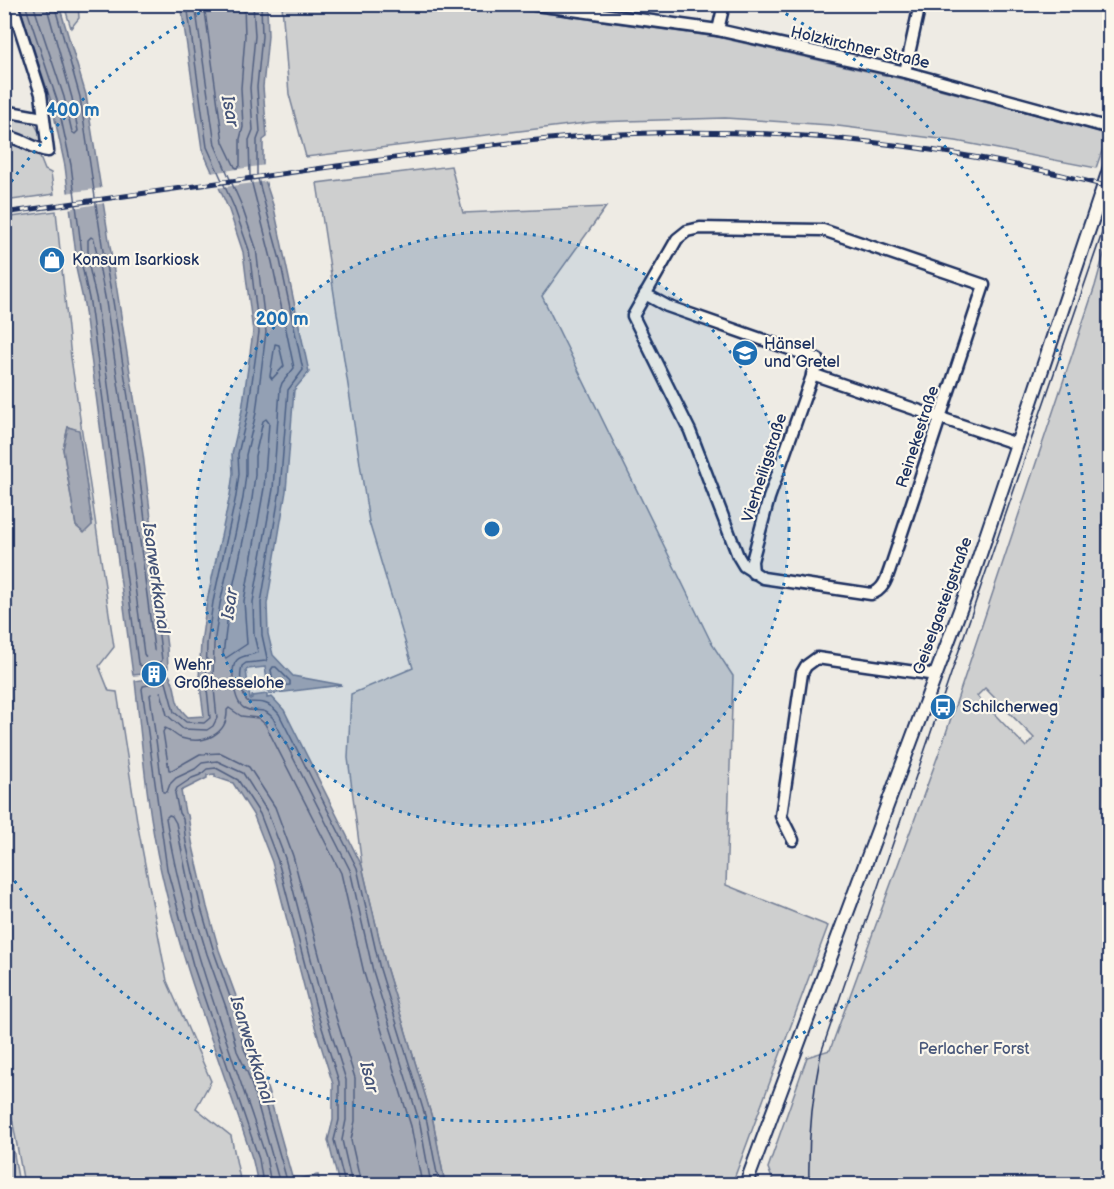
<svg xmlns="http://www.w3.org/2000/svg" width="1114" height="1189" viewBox="0 0 1114 1189" font-family="'Balsamiq Sans',sans-serif">
<rect width="100%" height="100%" fill="#eeebe4"/>
<filter id="ink" filterUnits="userSpaceOnUse"><feTurbulence type="fractalNoise" baseFrequency=".0167" numOctaves="2"/><feDisplacementMap in="SourceGraphic" scale="12" xChannelSelector="R" yChannelSelector="G"/><feConvolveMatrix kernelMatrix="1 2 1 2 8 2 1 2 1" color-interpolation-filters="sRGB"/></filter>
<g filter="url(#ink)">
<g fill="#cecfcf" stroke="#747f96" stroke-width="1.5" fill-rule="evenodd">
<polygon points="64,5 78,5 79,18 71,28"/>
<polygon points="282,5 509,5 509,8 717,37 902,79 1108,134 1096,168 956,141 830,125 725,118 594,122 306,157 289,94"/>
<polygon points="4,115 32,119 39,132 42,134 43,143 37,150 45,170 51,173 54,194 5,201"/>
<polygon points="451,166 463,213 606,207 542,296 712,644 733,676 726,885 828,926 732,1184 445,1184 433,1121 386,967 362,866 348,758 351,694 413,668 369,522 317,183"/>
<path d="M56,211l15,147 43,289 -15,19 10,25 8,1 21,135 29,154 44,100 -15,27 35,28 10,48h-217l-20,-110v-856zM68,427l11,4 13,94 -16,1 -13,-77z"/>
<path d="M1109,236v948h-332l-4,-3 -5,-13 39,-111 23,-7 113,-308 152,-456zM985,688l49,50 -8,9 -49,-51z"/>
<polygon points="4,1101 5,1101 19,1184 5,1184"/>
<polygon points="318,1175 320,1184 294,1184 293,1180"/>
</g>
<g fill="#a3a8b4" stroke="#6d7892" stroke-width="1.5">
<polygon points="19,5 59,5 86,95 143,454 167,647 168,668 144,671 144,674 133,675 84,304 74,259 76,255 65,166 51,101"/>
<path d="M181,5h86l1,31 -5,51 4,50 -4,3v34l11,34 35,164 -15,18 -8,101 -19,113 1,30 5,21 20,21 49,9 -73,9 -4,-27 -17,2 -2,1 4,29 2,-1v-2l15,-2v4l5,-1 12,13 78,156 24,101 47,154 12,63h-106l-11,-44 5,-20v-36l-21,-67 -40,-155 -18,-46 -21,-33 -18,-6v-3l-8,1v3l-26,13 4,22 3,2 4,27 15,65 12,43 21,57 10,41 10,20 8,23 26,93h-36l-5,-23c-31,-96 -70,-191 -92,-290 -14,-62 -19,-127 -26,-190l34,-6c11,17 1,26 19,42l16,-1 -5,-37 2,-36 6,-42 23,-106 3,-22 -1,-19 10,-44 11,-78 -10,-80 -14,-42 -27,-61z"/>
<polygon points="68,427 79,430 92,525 84,533 76,526 63,449"/>
</g>
<g fill="#eeebe4">
<polygon points="266,165 268,181 217,188 210,173"/>
<polygon points="103,188 105,203 67,209 65,193"/>
</g>
<g fill="none" stroke-linecap="round" stroke-linejoin="round">
<g stroke="#515f80" stroke-width="1.5">
<polyline points="25,4 57,100 71,165 82,254 81,261 90,303 138,663 141,666 160,663 162,660 137,455 113,301 103,251 80,97 54,4"/>
<polyline points="33,4 64,97 72,132 75,134 78,131 72,98 46,4"/>
<polyline points="187,4 207,147 234,207 249,250 259,332 248,411 238,454 239,474 236,496 213,602 207,644 206,679 210,718 204,723 186,722 174,712 166,682 143,686 142,689 167,869 193,965 259,1159 263,1184"/>
<polyline points="195,4 215,145 241,204 256,248 266,332 256,413 246,455 246,474 243,498 220,604 214,644 213,679 217,718 213,726 207,730 183,729 167,715 161,692 154,691 150,695 163,792 167,792 170,784 176,778 195,769 202,763 217,761 243,773 267,811 285,858 325,1013 346,1080 346,1120 342,1140 352,1184"/>
<polyline points="204,4 223,142 235,167 237,168 240,166 240,139 243,127 241,88 245,36 244,4"/>
<path d="M253,4l2,32 -5,52 3,42 -4,10 1,36 22,86 22,106 -12,15 -2,6 -7,100 -20,113 1,33 4,17c-6,4 -15,2 -21,8 -8,8 -3,42 7,48 11,7 16,-4 29,10l77,152 23,101 47,153 11,60"/>
<path d="M261,4l1,32 -5,51 3,45 -3,8v35l23,85 23,110 -15,20 -8,100 -19,113 1,32 5,23 -1,3 -20,2 -4,3c-3,10 -1,29 6,36 15,0 21,0 31,12l78,154 23,101 47,153 12,62"/>
<polygon points="91,237 94,239 106,302 129,456 154,649 154,654 146,657 144,654 97,302 88,262 88,240"/>
<polygon points="275,344 279,345 284,366 272,379 270,376"/>
<polygon points="266,419 269,423 264,488 244,601 247,644 226,658 223,655 229,606 252,499 255,475 255,456 263,421"/>
<polygon points="273,667 276,667 290,681 290,685 274,686 271,670"/>
<path d="M271,1184l-5,-27c-37,-112 -81,-222 -100,-339l3,-3 3,1 4,7 18,88 13,43 20,56 10,41 11,23 7,21 25,89"/>
<polyline points="288,1184 262,1093 255,1071 244,1049 234,1008 214,952 201,908 186,843 183,819 179,813 175,793 177,788 192,778 200,775 207,769 216,768 238,780 260,814 278,861 318,1015 339,1082 339,1120 334,1140 345,1184"/>
<path d="M361,1184l-10,-44 4,-19v-43l-21,-67 -41,-155 -18,-49 -26,-40 -28,-14 -21,1 -28,16h-3l-6,-38 2,-4c6,2 10,8 16,10 22,7 47,-3 46,-28l2,-2 12,8 17,2 7,6 76,149 23,100 47,153 11,58"/>
</g>
<polyline stroke="#a3a8b4" stroke-width="10" points="151,655 155,690"/>
<defs>
<g id="minor">
<polyline points="529,4 718,30 905,72 1110,128"/>
<polyline points="718,30 724,4"/>
<polyline points="905,72 920,4"/>
<polyline points="4,111 43,118"/>
<path d="M4,136c17,1 28,13 44,15l-7,-57 -29,-90"/>
<path d="M700,228l123,2 161,55 -92,278c-5,13 -7,27 -21,31l-108,-16 -19,-12 -6,-10 -48,-125 -57,-115 44,-77 10,-8z"/>
<polyline points="645,294 667,306 818,359 769,498 752,561 753,573"/>
<polyline points="812,374 1017,444"/>
<polyline points="793,840 781,816 802,673 806,666 817,658 936,675"/>
</g>
<polyline id="major" points="746,1184 973,575 1110,167"/>
</defs>
<use href="#minor" stroke="#1b2f5e" stroke-width="15"/>
<use href="#major" stroke="#1b2f5e" stroke-width="16"/>
<use href="#minor" stroke="#fbf7ec" stroke-width="10"/>
<use href="#major" stroke="#fbf7ec" stroke-width="12"/>
<path stroke="#1b2f5e" stroke-width="1.5" d="M809,1184c-1,-44 3,-87 12,-131l289,-843"/>
<defs>
<path id="rail" d="M4,213c111,-16 222,-32 333,-47 95,-13 189,-28 284,-32 163,-8 331,11 489,53"/>
</defs>
<use href="#rail" stroke="#1b2f5e" stroke-width="5"/>
<use href="#rail" stroke="#fbf7ec" stroke-width="3" stroke-dasharray="9" stroke-linecap="butt"/>
</g>
</g>
<circle cx="492" cy="529" r="297" fill="#1f6fb2" fill-opacity=".12"/>
<g fill="none" stroke="#1f6fb2" stroke-width="3" stroke-dasharray="3 6">
<circle cx="492" cy="529" r="297"/>
<path d="M6 189A593 593 0 0 1 214 5M770 5A593 593 0 1 1 6 869"/>
</g>
<defs>
<symbol id="shop-disc" viewBox="-11 -11 22 22"><circle r="9.5" fill="#1f6fb2" stroke="#fbf7ec"/><path d="M-5-2.5h2.3a2.7 3.5 0 0 1 5.4 0H5L5.5 6h-11ZM-1.5-2.5h3a1.5 2.3 0 0 0-3 0Z" fill="#fff"/></symbol>
<symbol id="school-disc" viewBox="-11 -11 22 22"><circle r="9.5" fill="#1f6fb2" stroke="#fbf7ec"/><path d="M0-5L7-2L0 1L-7-2ZM-4 1L0 2.5L4 1V4Q0 6-4 4Z" fill="#fff"/></symbol>
<symbol id="building-disc" viewBox="-11 -11 22 22"><circle r="9.5" fill="#1f6fb2" stroke="#fbf7ec"/><path d="M-4-6H4V6H1V3H-1V6H-4ZM-2.5-4.3h1.7v1.8h-1.7ZM.8-4.3h1.7v1.8H.8ZM-2.5-1h1.7V.8h-1.7ZM.8-1h1.7V.8H.8Z" fill="#fff"/></symbol>
<symbol id="bus-disc" viewBox="-11 -11 22 22"><circle r="9.5" fill="#1f6fb2" stroke="#fbf7ec"/><path d="M-5-6H5V4H4V6H2V4H-2V6H-4V4H-5ZM-3.5-4V0h7V-4ZM-3.5 1.2v1.5H-2V1.2ZM2 1.2v1.5H3.5V1.2Z" fill="#fff"/></symbol>
</defs>
<g fill-rule="evenodd">
<use href="#shop-disc" x="37" y="245" width="30" height="30"/>
<use href="#school-disc" x="730" y="338" width="30" height="30"/>
<use href="#building-disc" x="139" y="659" width="30" height="30"/>
<use href="#bus-disc" x="928" y="692" width="30" height="30"/>
</g>
<g text-anchor="middle" dominant-baseline="central" stroke-width="4.5" stroke-linejoin="round" paint-order="stroke">
<g font-size="16" fill="#1b2f5e" stroke="#fbf7ec">
<text transform="translate(860 48) rotate(13)">Holzkirchner Straße</text>
<text transform="translate(918 437) rotate(-72)">Reinekestraße</text>
<text transform="translate(765 468) rotate(-72)">Vierheiligstraße</text>
<text transform="translate(943 606) rotate(-70)">Geiselgasteigstraße</text>
</g>
<g font-size="16" fill="#1b2f5e" stroke="#fbf7ec" text-anchor="start">
<text x="72" y="260">Konsum Isarkiosk</text>
<text x="764" y="344">Hänsel<tspan x="764" dy="18">und Gretel</tspan></text>
<text x="174" y="665">Wehr<tspan x="174" dy="18">Großhesselohe</tspan></text>
<text x="962" y="707">Schilcherweg</text>
</g>
<g font-size="16" fill="#48577a" stroke="#fbf7ec">
<text x="974" y="1049">Perlacher Forst</text>
</g>
<g font-size="18" font-style="italic" fill="#445378" stroke="#fbf7ec">
<text transform="translate(230 111) rotate(79)">Isar</text>
<text transform="translate(156 578) rotate(82)">Isarwerkkanal</text>
<text transform="translate(230 604) rotate(-82)">Isar</text>
<text transform="translate(252 1050) rotate(73)">Isarwerkkanal</text>
<text transform="translate(369 1077) rotate(76)">Isar</text>
</g>
</g>
<circle cx="492" cy="529" r="9" fill="#1f6fb2" stroke="#fbf7ec" stroke-width="3"/>
<g font-size="18" text-anchor="middle" font-weight="bold" fill="#1f6fb2" stroke="#fbf7ec" stroke-width="4.5" stroke-linejoin="round" paint-order="stroke">
<text x="73" y="116">400 m</text>
<text x="282" y="325">200 m</text>
</g>
<rect width="1114" height="1189" fill="none" stroke="#fbf7ec" stroke-width="24"/>
<rect x="12" y="12" width="1090" height="1165" fill="none" stroke="#1b2f5e" stroke-width="2" filter="url(#ink)"/>
</svg>
